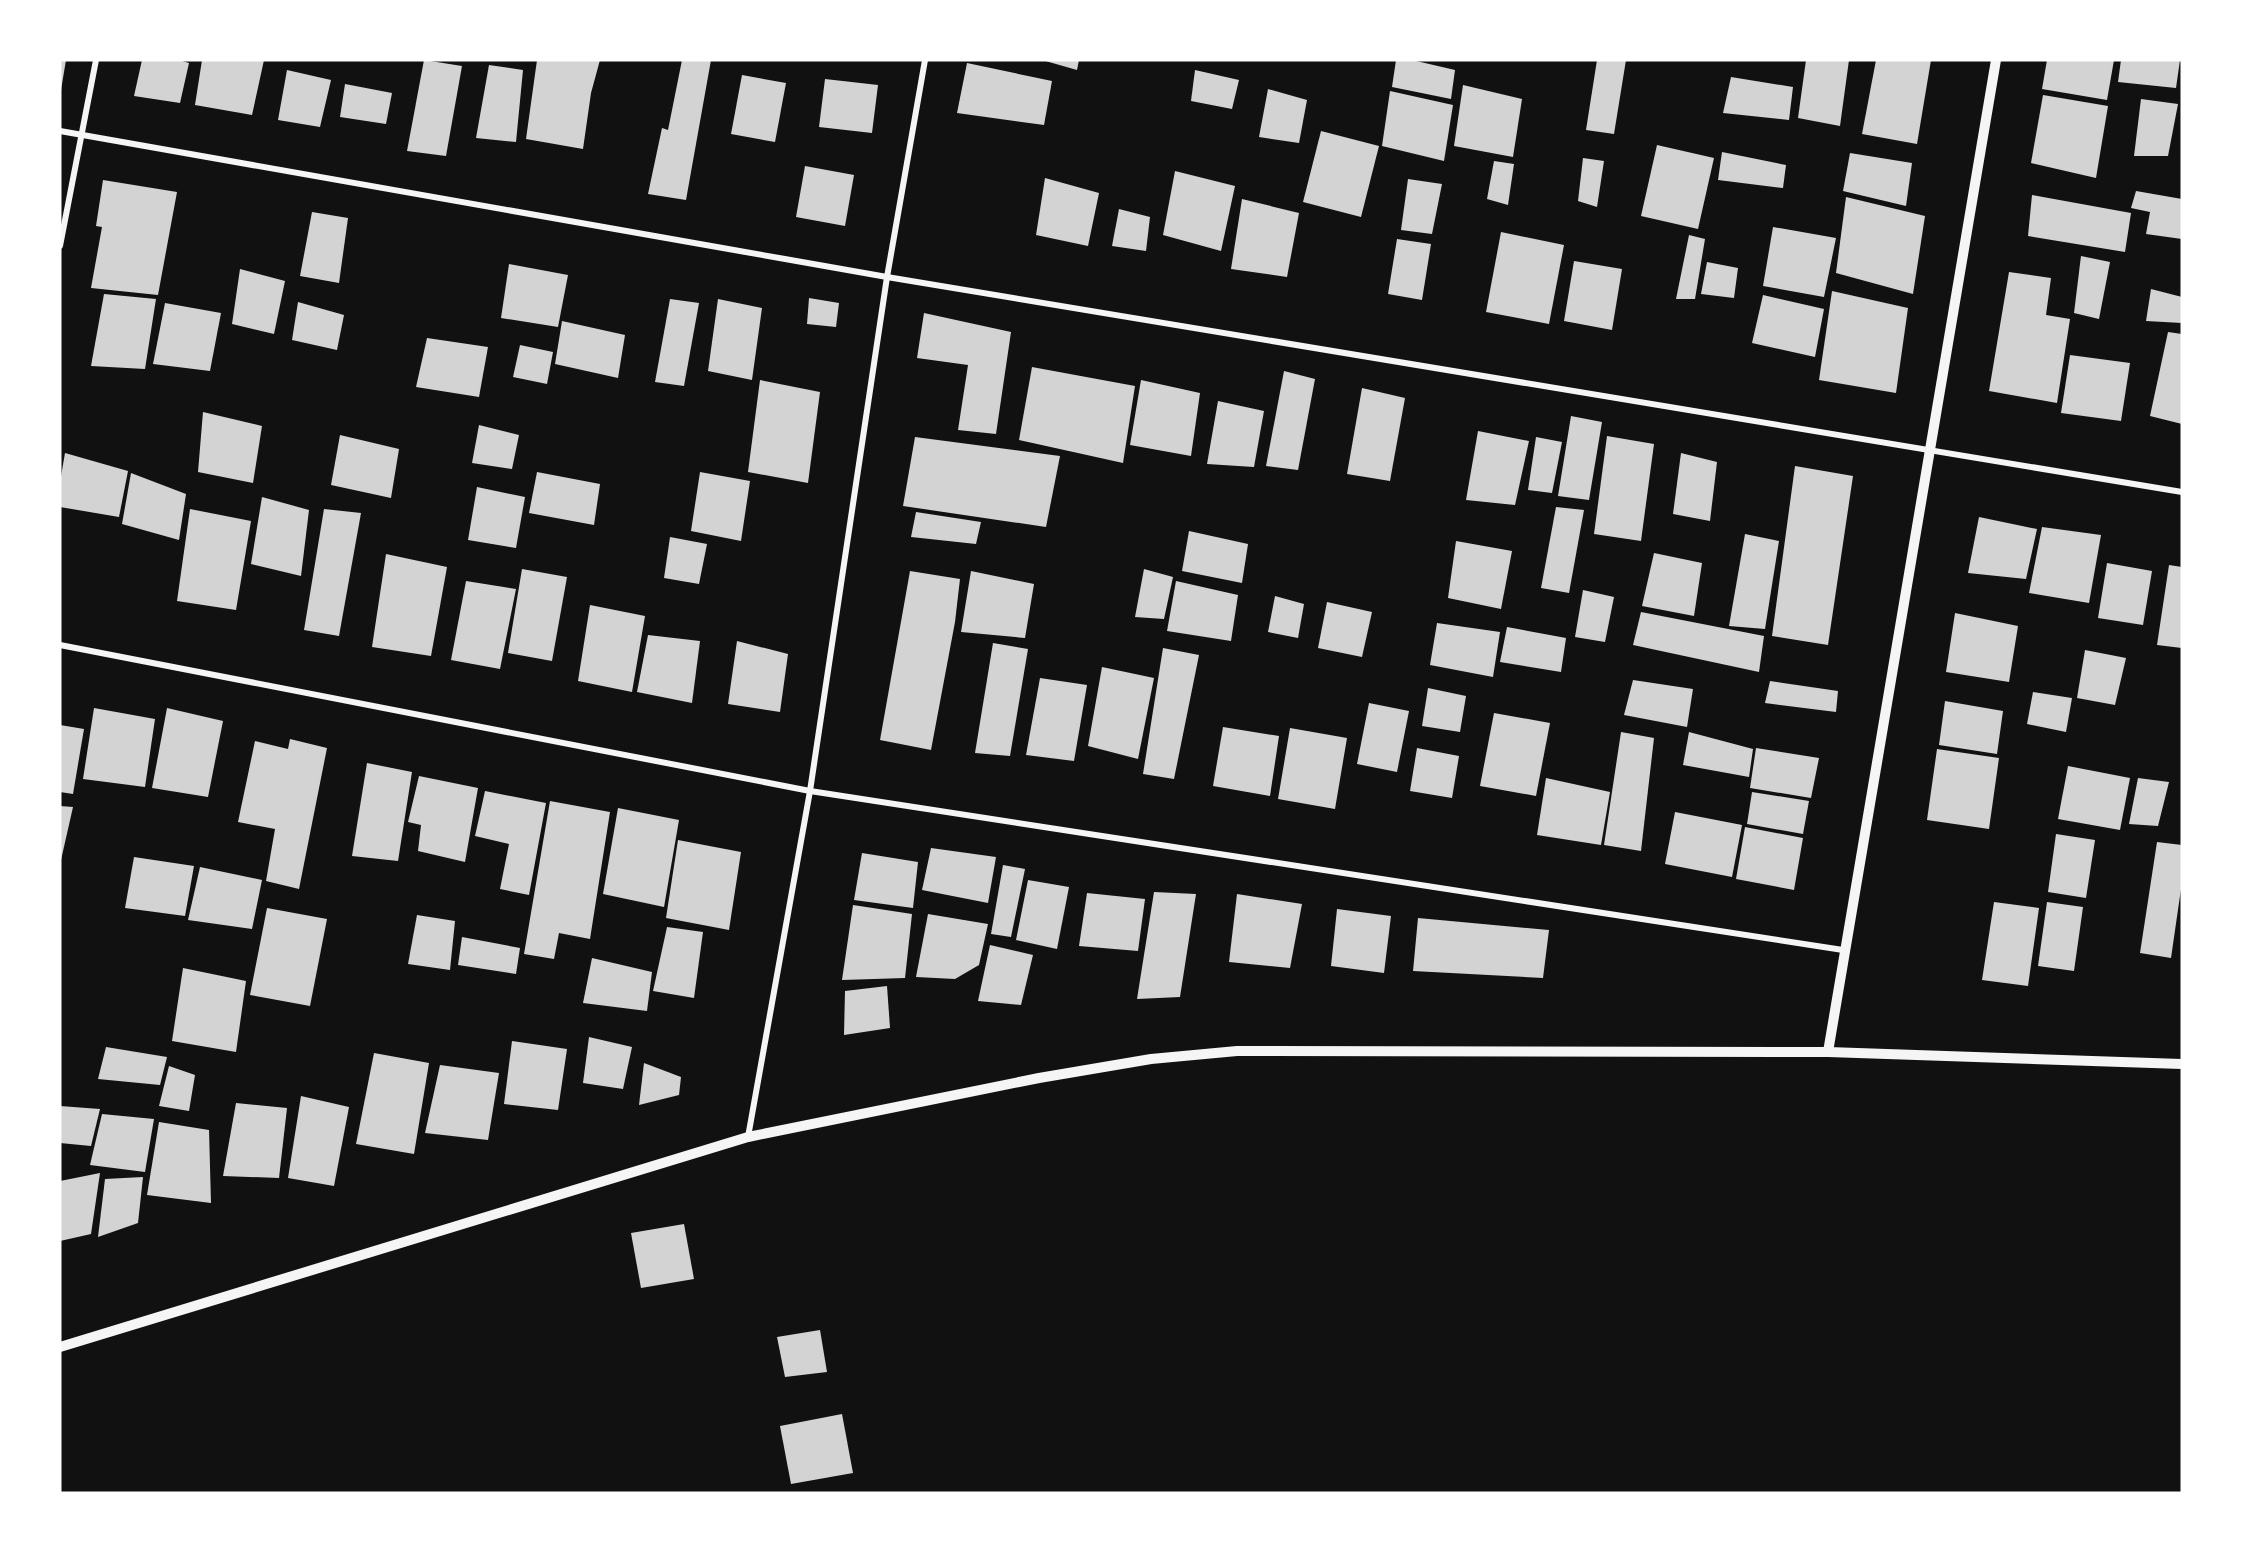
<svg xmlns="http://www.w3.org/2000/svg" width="2242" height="1553" viewBox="0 0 2242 1553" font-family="Lato,sans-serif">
<rect width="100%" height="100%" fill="#111"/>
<g fill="#d3d3d3">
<polygon points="60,60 66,60 61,90 60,89"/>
<polygon points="142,60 179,60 189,63 180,103 134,96"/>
<polygon points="202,60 264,60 252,115 195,105"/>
<polygon points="424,60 462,66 446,156 407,151"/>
<polygon points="537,60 600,60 591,93 583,149 526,139"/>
<polygon points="682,60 711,60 686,200 648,194 662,128 668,130"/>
<polygon points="1042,60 1079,60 1077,70"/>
<polygon points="1396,60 1412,60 1455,70 1451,99 1392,87"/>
<polygon points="1597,60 1626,60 1614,134 1586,130"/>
<polygon points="1806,60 1849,60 1840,126 1798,118"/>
<polygon points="1876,60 1931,60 1917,144 1862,134"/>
<polygon points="2047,60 2114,60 2107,100 2042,89"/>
<polygon points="2121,60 2180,60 2176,88 2118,82"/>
<polygon points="967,63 1052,81 1044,125 957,113"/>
<polygon points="489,65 523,70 516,142 476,138"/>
<polygon points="287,70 331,80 320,127 278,120"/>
<polygon points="1195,70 1239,80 1232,109 1191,101"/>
<polygon points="742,75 786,83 775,142 731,134"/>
<polygon points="1731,77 1793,87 1789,120 1723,113"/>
<polygon points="825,79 878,85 872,133 819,127"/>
<polygon points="345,84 392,93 386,124 340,117"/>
<polygon points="1463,85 1522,99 1513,157 1454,146"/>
<polygon points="1268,89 1307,100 1299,143 1259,137"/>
<polygon points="1390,91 1453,105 1444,161 1382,146"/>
<polygon points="2043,95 2108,106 2096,178 2031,163"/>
<polygon points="2141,99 2178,104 2168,156 2134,156"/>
<polygon points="1321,131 1379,146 1361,217 1303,202"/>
<polygon points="1657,145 1714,158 1698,229 1641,216"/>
<polygon points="1722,152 1786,165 1783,188 1718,180"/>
<polygon points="1850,153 1912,163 1906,206 1843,191"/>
<polygon points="1583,158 1604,161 1597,207 1578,201"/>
<polygon points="1494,161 1514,164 1508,205 1487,199"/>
<polygon points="805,166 854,175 845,226 796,217"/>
<polygon points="1175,171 1235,186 1221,251 1163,235"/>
<polygon points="1045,178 1099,193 1088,246 1036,235"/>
<polygon points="1408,179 1442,184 1432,234 1401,230"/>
<polygon points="103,180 177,192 158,295 91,288 102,227 96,226"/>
<polygon points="2136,191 2182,199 2182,239 2146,234 2150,212 2131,208"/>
<polygon points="2032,195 2131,213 2125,252 2028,236"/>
<polygon points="1846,197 1925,216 1913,294 1836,273"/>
<polygon points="1242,199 1299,213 1287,277 1231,269"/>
<polygon points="1119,209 1150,217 1146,251 1112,246"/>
<polygon points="312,212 348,218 339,283 300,276"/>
<polygon points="1773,227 1836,238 1824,297 1763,286"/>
<polygon points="1501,232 1564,245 1549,324 1486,312"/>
<polygon points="1689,235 1705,239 1695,299 1676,299"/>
<polygon points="1397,239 1431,244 1422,300 1388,294"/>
<polygon points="2081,256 2110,262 2099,319 2074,313"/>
<polygon points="1574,261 1622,269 1612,330 1564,321"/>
<polygon points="1707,262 1738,268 1734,298 1701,294"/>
<polygon points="509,264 568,275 558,327 501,318"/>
<polygon points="240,269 285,281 274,334 232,324"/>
<polygon points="2009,272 2051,278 2046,315 2070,319 2057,403 1989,391"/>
<polygon points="2151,289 2182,297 2182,323 2146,321"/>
<polygon points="1832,291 1908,308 1896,393 1819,380"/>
<polygon points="104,294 156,299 145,369 91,366"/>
<polygon points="1763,295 1824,309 1815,357 1752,343"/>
<polygon points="809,298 839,303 836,327 807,324"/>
<polygon points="670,299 699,303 684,386 655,382"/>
<polygon points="718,299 762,308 752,380 708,371"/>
<polygon points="298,302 344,315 337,350 292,340"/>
<polygon points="165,303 221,313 210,371 153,364"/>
<polygon points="924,313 1011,332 996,434 958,430 968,365 917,358"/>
<polygon points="562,321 625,335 618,378 555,364"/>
<polygon points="2168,332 2182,334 2182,424 2150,416"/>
<polygon points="427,338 488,347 479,397 416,387"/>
<polygon points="520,345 553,352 547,384 513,377"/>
<polygon points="2070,355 2130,363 2121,421 2061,413"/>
<polygon points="1032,367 1135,386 1123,463 1019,440"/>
<polygon points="1284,371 1315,379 1298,470 1266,466"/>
<polygon points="760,380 820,392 808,483 748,472"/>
<polygon points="1141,380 1200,393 1191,456 1130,445"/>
<polygon points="1362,388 1405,398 1390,481 1347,474"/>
<polygon points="1218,401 1264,411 1254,467 1207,464"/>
<polygon points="203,412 262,426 253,483 198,472"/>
<polygon points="1571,416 1602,422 1589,500 1558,496"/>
<polygon points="479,425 519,435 512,469 472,463"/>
<polygon points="1478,431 1529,441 1515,505 1466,500"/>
<polygon points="340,435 399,449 391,498 331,485"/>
<polygon points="1607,436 1654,444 1641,541 1594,534"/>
<polygon points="915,437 1060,456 1046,527 903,506"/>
<polygon points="1536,437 1562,442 1552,493 1528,490"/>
<polygon points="65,453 128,471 119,517 60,507 60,482"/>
<polygon points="1681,453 1717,462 1710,521 1673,514"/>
<polygon points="1795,466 1853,476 1828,645 1772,636"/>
<polygon points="537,472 600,484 594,525 529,513"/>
<polygon points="700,472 750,481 741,541 691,531"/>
<polygon points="131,473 186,494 179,540 122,524"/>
<polygon points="477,487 525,497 516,548 468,540"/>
<polygon points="262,497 309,510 301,576 251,564"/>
<polygon points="1556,507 1584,510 1569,593 1541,588"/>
<polygon points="190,509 251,521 236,610 177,601"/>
<polygon points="324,509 361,513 339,636 304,630"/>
<polygon points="916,512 981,522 976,544 911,537"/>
<polygon points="1979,517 2037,529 2026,579 1968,573"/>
<polygon points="2042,527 2101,535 2089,603 2029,593"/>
<polygon points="1189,531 1248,544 1242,583 1182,571"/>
<polygon points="1745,534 1779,541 1765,629 1729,626"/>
<polygon points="670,537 707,544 699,584 664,578"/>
<polygon points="1456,541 1512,551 1501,609 1448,598"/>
<polygon points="1654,553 1702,563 1694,616 1642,606"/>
<polygon points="386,554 447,567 431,656 372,647"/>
<polygon points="2107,563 2152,571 2143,625 2098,618"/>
<polygon points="2169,565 2182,567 2182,648 2157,645"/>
<polygon points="522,569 567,577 552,661 508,653"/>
<polygon points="1144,569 1173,577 1164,619 1135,617"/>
<polygon points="910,571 960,579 955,622 931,750 880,740"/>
<polygon points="971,571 1034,584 1025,638 961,632"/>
<polygon points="466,581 516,589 500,669 451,660"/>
<polygon points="1176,581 1238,595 1231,641 1167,631"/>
<polygon points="1583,590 1614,597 1605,642 1575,637"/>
<polygon points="1275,596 1304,604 1298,638 1268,632"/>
<polygon points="1327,602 1372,612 1362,657 1318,648"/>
<polygon points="590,605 645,616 632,692 578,681"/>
<polygon points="1641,612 1764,636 1759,672 1633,645"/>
<polygon points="1955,613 2018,626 2009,682 1946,672"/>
<polygon points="1437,623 1500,632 1493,677 1430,665"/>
<polygon points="1507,627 1566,638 1561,672 1500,662"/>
<polygon points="648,635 700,641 692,703 637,692"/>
<polygon points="737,641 788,654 780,712 728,704"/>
<polygon points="993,643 1028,649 1010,756 975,753"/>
<polygon points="1163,648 1199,655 1174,779 1143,774"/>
<polygon points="2085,650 2126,658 2115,705 2077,698"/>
<polygon points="1102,667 1154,678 1138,759 1088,746"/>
<polygon points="1040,678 1087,685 1074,761 1026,755"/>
<polygon points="1633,680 1693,689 1687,727 1624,715"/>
<polygon points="1770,681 1838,691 1836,712 1765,703"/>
<polygon points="1428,688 1466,696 1460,732 1422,726"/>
<polygon points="2033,692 2072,698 2066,732 2027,724"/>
<polygon points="1945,701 2003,711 1997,754 1939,745"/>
<polygon points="1369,703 1409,711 1397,772 1357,764"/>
<polygon points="94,708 155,719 145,787 83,779"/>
<polygon points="167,708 223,721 208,797 152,788"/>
<polygon points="1494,713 1550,723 1536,796 1480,786"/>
<polygon points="60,725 84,729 73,794 60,792"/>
<polygon points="1223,727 1279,736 1270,796 1213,786"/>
<polygon points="1290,728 1347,738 1335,809 1278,799"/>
<polygon points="1621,732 1654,738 1641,851 1604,845"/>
<polygon points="1689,732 1753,749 1749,777 1683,765"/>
<polygon points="290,739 327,748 299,889 266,881 275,829 238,822 255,741 288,749"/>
<polygon points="1417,748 1459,756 1452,798 1410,791"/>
<polygon points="1756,748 1819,758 1811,798 1750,788"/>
<polygon points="1937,749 1999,758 1989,829 1927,820"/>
<polygon points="367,763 412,772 398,861 352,856"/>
<polygon points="2068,766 2130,778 2120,830 2058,819"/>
<polygon points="419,776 478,788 465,862 418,851 421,825 408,822"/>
<polygon points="1546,778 1610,792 1601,845 1537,835"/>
<polygon points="2138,778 2169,782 2158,826 2129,824"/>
<polygon points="485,791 546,803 529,895 500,889 509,844 475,836"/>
<polygon points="1752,792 1809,801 1803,834 1747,824"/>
<polygon points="550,801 610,812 590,939 559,933 554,959 524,954"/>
<polygon points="60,806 73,807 61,860 60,860"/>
<polygon points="618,808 679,820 664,907 603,894"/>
<polygon points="1675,812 1742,825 1732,877 1665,864"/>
<polygon points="1745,827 1803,838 1794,890 1736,879"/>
<polygon points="2056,834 2095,840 2086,898 2048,892"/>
<polygon points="678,840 741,852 729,930 666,918"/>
<polygon points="2157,842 2182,845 2182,882 2171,958 2140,953"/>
<polygon points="931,848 996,857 988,903 922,890"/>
<polygon points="862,853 918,862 913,908 854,900"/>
<polygon points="134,857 194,866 185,916 125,908"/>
<polygon points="1003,865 1025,869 1011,937 991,934"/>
<polygon points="200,867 262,880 252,929 188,920"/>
<polygon points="1028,880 1069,887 1057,949 1016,940"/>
<polygon points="1154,892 1196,894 1180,997 1137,999"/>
<polygon points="1087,893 1145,899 1138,951 1079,946"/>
<polygon points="1237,894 1302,904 1290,968 1229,962"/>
<polygon points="1994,902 2039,908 2028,986 1982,980"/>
<polygon points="2047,902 2083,907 2074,971 2038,966"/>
<polygon points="853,905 912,914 905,978 842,980"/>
<polygon points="267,908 327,919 310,1006 250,995"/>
<polygon points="1337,909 1391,916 1384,973 1331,966"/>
<polygon points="928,914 988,924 979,965 955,979 916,977"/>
<polygon points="417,915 455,921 450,970 408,964"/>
<polygon points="1418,918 1549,930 1543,978 1413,971"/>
<polygon points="667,927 703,932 694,998 653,991"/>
<polygon points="462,937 520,948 516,974 458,965"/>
<polygon points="990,945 1033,955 1021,1005 978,1001"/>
<polygon points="592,958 652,972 647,1011 583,1003"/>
<polygon points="183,968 246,981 236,1052 172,1041"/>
<polygon points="887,986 890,1028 844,1035 845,991"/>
<polygon points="589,1037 632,1047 623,1089 583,1083"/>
<polygon points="512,1041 567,1049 558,1110 504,1104"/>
<polygon points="106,1047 167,1057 160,1085 98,1079"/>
<polygon points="374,1053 429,1063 414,1154 356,1144"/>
<polygon points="644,1063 681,1077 679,1095 639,1105"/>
<polygon points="440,1065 499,1073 488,1140 425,1133"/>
<polygon points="169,1066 195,1075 189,1111 159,1106"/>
<polygon points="301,1096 349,1107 334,1186 288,1178"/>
<polygon points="236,1103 287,1108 279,1178 223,1176"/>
<polygon points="60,1106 100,1109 91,1146 60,1143"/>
<polygon points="102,1114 154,1119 145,1172 90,1165"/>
<polygon points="159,1122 209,1130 211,1203 147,1195"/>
<polygon points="100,1173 91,1234 60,1241 60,1181"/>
<polygon points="143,1177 138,1223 98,1237 105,1179"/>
<polygon points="684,1224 694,1279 641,1288 631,1233"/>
<polygon points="820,1330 827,1372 785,1377 777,1337"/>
<polygon points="842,1414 853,1473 791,1484 780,1426"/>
</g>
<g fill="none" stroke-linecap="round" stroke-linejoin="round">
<g stroke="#f5f5f5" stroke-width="6">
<polyline points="60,131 887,277 2182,492"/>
<polyline points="60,246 96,60"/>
<polyline points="60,645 810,791 1843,950"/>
<polyline points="748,1137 810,791 887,277 925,60"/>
</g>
<g stroke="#f5f5f5" stroke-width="10">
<polyline points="1828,1052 1996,60"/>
<polyline points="60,1347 748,1137 1039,1078 1151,1059 1237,1051 1828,1052 2182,1064"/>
</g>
</g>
<rect width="2242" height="1553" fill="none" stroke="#ffffff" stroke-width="123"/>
</svg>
